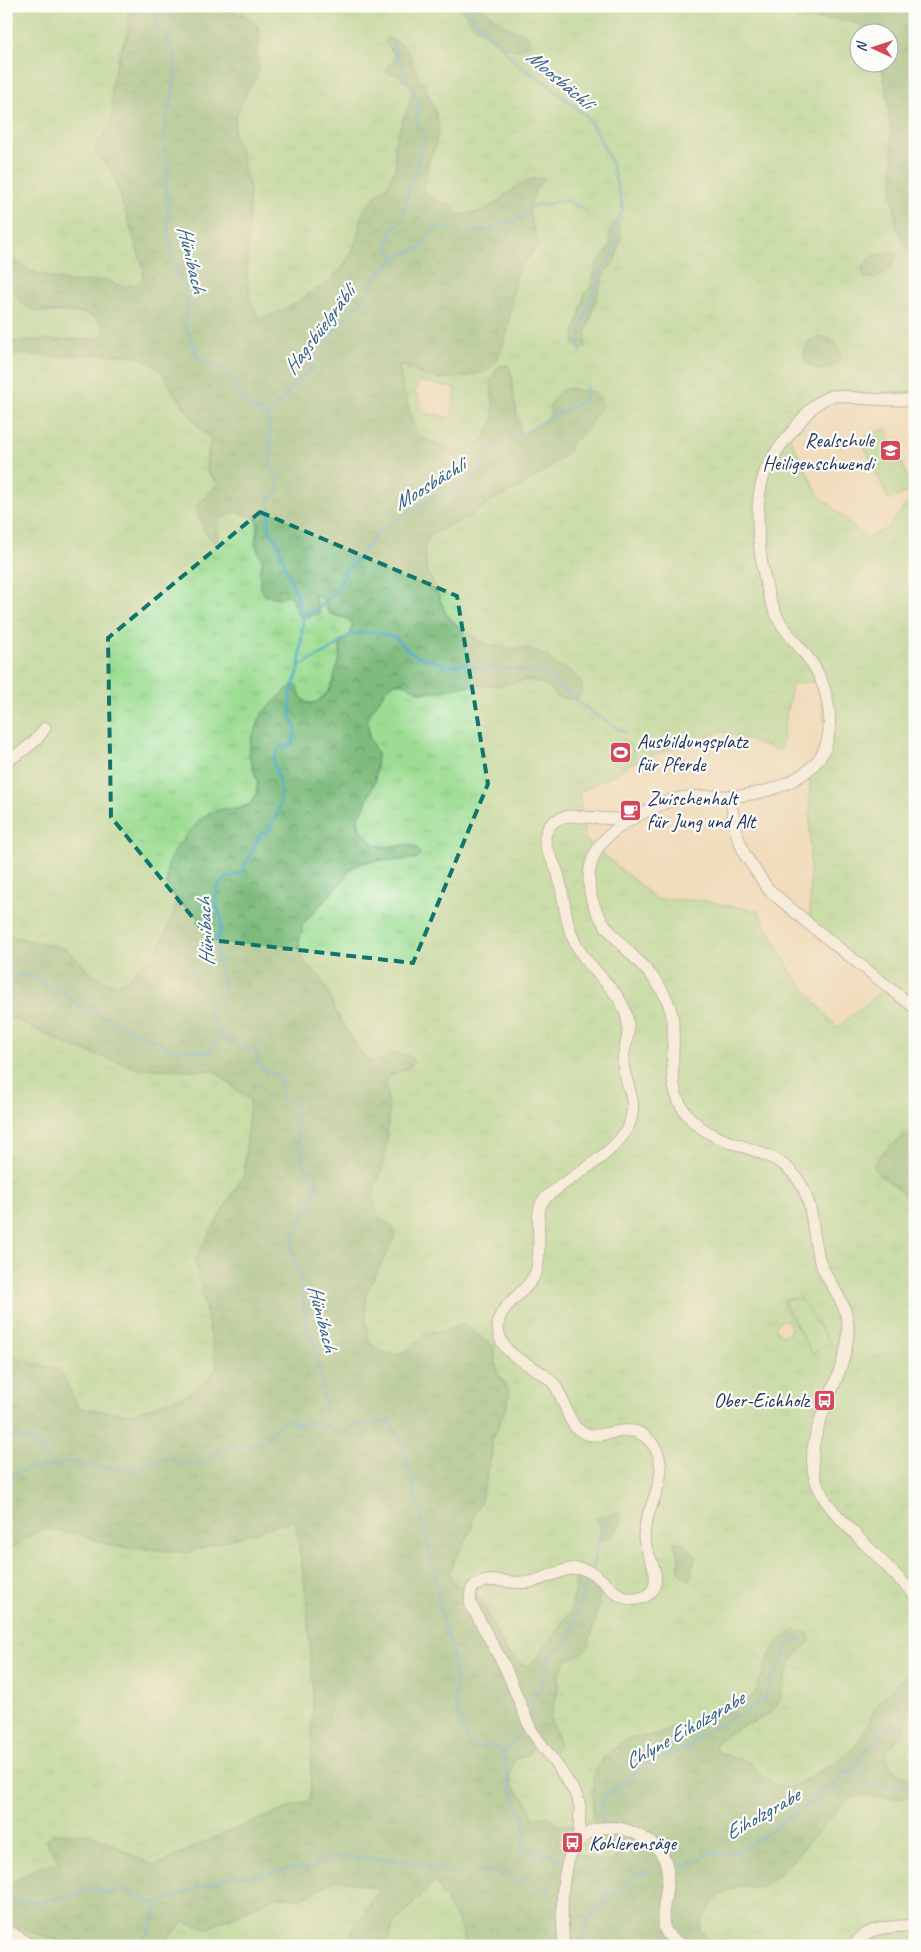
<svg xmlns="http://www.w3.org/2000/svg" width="921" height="1952" viewBox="0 0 921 1952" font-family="Caveat,sans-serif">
<defs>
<pattern id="grass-tufts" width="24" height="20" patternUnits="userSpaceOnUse" patternTransform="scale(1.25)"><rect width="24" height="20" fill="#9ddd93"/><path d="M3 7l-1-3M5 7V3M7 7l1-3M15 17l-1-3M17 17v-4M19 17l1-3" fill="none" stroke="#87be81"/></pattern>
<pattern id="forest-crowns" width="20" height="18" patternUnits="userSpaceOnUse" patternTransform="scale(1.25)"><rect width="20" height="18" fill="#7ebc7d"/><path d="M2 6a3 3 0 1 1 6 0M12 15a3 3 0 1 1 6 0" fill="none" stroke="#66996a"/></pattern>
</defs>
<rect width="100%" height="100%" fill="#fdfcf7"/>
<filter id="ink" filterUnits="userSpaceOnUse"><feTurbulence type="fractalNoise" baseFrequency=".02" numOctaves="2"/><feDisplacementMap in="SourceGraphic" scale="10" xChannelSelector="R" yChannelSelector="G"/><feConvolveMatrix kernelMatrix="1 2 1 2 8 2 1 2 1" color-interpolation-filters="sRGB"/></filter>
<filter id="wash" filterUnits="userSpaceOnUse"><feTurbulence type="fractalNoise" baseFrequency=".0096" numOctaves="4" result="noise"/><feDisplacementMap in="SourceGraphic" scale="20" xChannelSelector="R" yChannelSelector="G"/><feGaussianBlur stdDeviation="1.12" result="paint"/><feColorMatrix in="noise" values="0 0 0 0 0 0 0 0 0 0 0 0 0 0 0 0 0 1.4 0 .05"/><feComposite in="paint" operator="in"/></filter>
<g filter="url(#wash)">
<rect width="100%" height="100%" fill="#f1dcbc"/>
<g fill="url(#grass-tufts)" stroke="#5c8678" fill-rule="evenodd">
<polygon points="6,6 128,6 128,33 119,53 111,90 113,112 110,129 101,137 97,155 106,162 113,174 144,270 142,279 135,285 121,286 105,280 71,283 31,271 20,264 6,251"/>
<path d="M212,6h249c5,10 13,19 21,26 6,6 14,9 20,15h23l4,-6 -2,-6 -22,-9 -26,-20h317l-1,3 8,10c17,-1 57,-3 66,13h-11v30l22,1 5,17 4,39 4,41 -1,35 17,57 6,7v140l-84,-3 -42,40 29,58 48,44 22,-10 27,-35v652l-3,-6 -34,36c11,6 23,14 30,24 12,17 7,59 7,80l-3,6 3,6v376c-16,15 -31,30 -44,49 -6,9 -8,21 -16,30 -12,15 -47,32 -65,42l-14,-3 -14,-9 -13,-14 -29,-9 -5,-6c8,-19 46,-22 60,-39 3,-3 4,-11 5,-15 7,-22 11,-36 30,-52l-35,4 -19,46 -8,9 -17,11 -19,7 -18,5 -18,2 -16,9 -15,3 -53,52 1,28 17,11 49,21 5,29 -4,-12 -26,-25 -19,-6h-10l-2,9 7,1 11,6 -1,4 -8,7 -23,-3 -30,-12c-2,-7 1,-6 4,-12 2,-2 3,-7 4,-10l-10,-1 -3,-5 -13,-3 -7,3 -2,-3c-3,-26 -33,-24 -17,-58l9,-1 7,-7 7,-11 20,7 1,-4 -9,-24 8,-27v-12l6,-16 4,-4 14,-6 6,-7 11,-41 -25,-9 -4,16 -25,34 -8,14 -8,6 -9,-2 -15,-14 -22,-46 -15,-14 -12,-5 -5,-6 -1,-8 5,-12 17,-30 1,-13 7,-13 12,-50v-13l15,-35 -2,-22 -8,-11 -3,-26 -29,-19 -9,-1 -8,5 -19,1 -23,19 -11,4 -12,-3 -10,-6 -5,-8 -3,-33 2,-14 15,-28 10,-37 -14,-9 -5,-17 2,-13 7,-18 4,-86 3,-7 21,-9 2,-9c-14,-9 -26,3 -41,4 -16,-13 -27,-34 -36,-53 -5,-11 -8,-22 -15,-31 -8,-10 -21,-17 -21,-31 0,-7 1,-17 4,-23 9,-16 27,-29 39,-42 4,-5 6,-12 11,-15 14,-7 27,-7 41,-6l12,-16 -26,2 -7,-4 -13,-14 -2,-9 17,-38 2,-28 -8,-17 -2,-19 20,-31 10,-5 11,3 11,7h18l23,-6 41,-1 24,-5 16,3 9,5 7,9 20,3 -4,-27 -17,-8 -10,-9 -18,-8 -17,1 -23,-4 -25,-14 -16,-16 -10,-18 -11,-30 -2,-18 6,-13 16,-9 23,-10 22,-17 31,-14 26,-17 20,-17 5,-10 12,-10 17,-28c-3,-15 -18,-10 -29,-16l-22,29 -31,18 -1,-16 -5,-17 -2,-26 -4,-11 -10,2 -7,13 3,38 -5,13 -6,9 -10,8 -12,2 -14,-2 -28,-11 -6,-9 -5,-25 -5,-12 -4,-27 24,12 17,3 26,-2 24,-8 10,-16 1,-9 6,-10 8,-56 7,-13 11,-12 -4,-53 15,-22 -21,4 -39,29 -27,4c-6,-15 -31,-12 -33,-29 -2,-15 9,-28 11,-41 1,-8 3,-19 2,-27 -2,-14 -17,-39 -23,-53 -3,-4 -4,-10 -6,-14 -3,-4 -8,-7 -12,-10l-8,5 7,9v4l-8,8 14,9 13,14 -20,55 2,21 -8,19 -12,10 -15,21 -2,15 -7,21 -10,16 -12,13 -46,29 -25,9 -9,-20 -3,-19 3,-89 -9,-37 -7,-19 1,-16 13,-30 8,-11 3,-10 -3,-13 4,-17 -15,-23zM609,231l8,24 -2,6 -10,11 -19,61 -12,12 1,-14 10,-38 5,-5 7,-25 13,-16zM818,338h12l-14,32 -8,-6 -4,-8 5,-15zM419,381l37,7 -5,30 -26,-5 -10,-22zM821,681l5,65 -16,23v156l76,62 -49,41 -46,-56 -33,-61 -53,-10 -49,-2 -71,-60 -6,-46 56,-31 86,-31 59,20 12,-67zM622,740c8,2 12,7 11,15l-8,10 -9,-1zM783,1300l32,20 11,16 -14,17 -26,-44zM785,1320l4,2 2,8 -5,5h-4l-6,-5v-4l5,-5zM674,1544l17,6 4,12 -3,8 -14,-1 1,-13z"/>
<path d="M6,276c6,9 8,19 16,27 18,17 47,4 69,12 4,2 8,7 12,10l1,9 -9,5 -67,1 -14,2 -8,-1z"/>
<path d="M6,354l58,2 26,-2 44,1 16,7 12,10 13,22 27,37 9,8c-3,18 -13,34 8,43l-23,25 8,23 14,7 -2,-5 2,-11 17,-9 21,6c4,10 -3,20 1,31 3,10 9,9 3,22l23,24 5,-1 4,5 2,8 20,-10 -2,-5c10,6 8,12 15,18 6,7 15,6 22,9l4,4 -3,12 -10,8v20l-11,28 -12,11 -6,2 -5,-2 -6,-7 -2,-8 -34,25 -13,28 -2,15 9,28 -2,11 -6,10 -11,5h-15l-57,76 9,13 -1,12 -14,35 -36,36 -10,4 -9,-3 -16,-10 -23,-23 -61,-14z"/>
<polygon points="6,1015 70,1046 136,1068 214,1071 250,1100 244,1174 195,1259 217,1367 205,1383 183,1396 131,1414 78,1409 60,1370 6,1356"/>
<polygon points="295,1520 307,1601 313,1693 310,1800 229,1831 155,1866 91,1834 45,1841 60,1863 42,1865 6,1886 6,1552 42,1528 80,1534 115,1547 189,1552"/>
<path d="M915,1717v61c-16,-1 -29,-10 -29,-27l7,-6 7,-12z"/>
<polygon points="915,1794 915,1946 714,1945 700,1929 700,1922 716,1899 727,1890 740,1886 759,1887 774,1877 790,1862 845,1801 858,1796 898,1798"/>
<polygon points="337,1879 380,1889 350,1935 358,1946 166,1946 168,1938 183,1922 208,1928 275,1897 303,1898"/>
<polygon points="435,1881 460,1926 466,1946 387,1946 394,1924"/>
<polygon points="6,1924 67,1943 70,1946 6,1946"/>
</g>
<g fill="url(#forest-crowns)" stroke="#4c766e">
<path d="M128,6h84l33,9 13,11 2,12 -4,17 3,13 -3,10 -8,11 -13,30 -1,16 7,19 9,37 -2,34 -1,55 3,19 9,20 25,-9 46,-29 12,-13 10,-16 7,-21 2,-15 15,-21 12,-10 8,-19 -2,-21 19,-54 -4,-7 -6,-3c-3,-6 -6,-7 -13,-7l-3,-2v-5l8,-8v-4l-9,-12v-4l3,-2 14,9 6,6 9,23 7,9 2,9 10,24 2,13 -4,17 -7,13 -4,26 3,8 7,5 17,6 6,10c9,-1 20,-1 28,-5 21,-9 34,-35 59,-32 -21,28 -15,35 -5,66 -8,11 -20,22 -24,35 -5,16 -3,40 -9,56 -3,10 -8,27 -16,34 -3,2 -10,4 -14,5 -29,9 -51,4 -77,-10l4,27 5,12 5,25 6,9 28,11 14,2 12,-2 10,-8 6,-9 5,-13 -3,-37 7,-14 10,-2c5,12 4,22 6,35 1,12 5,22 6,35l31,-18 -2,-10 5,-9 8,-8 11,-2 7,3 14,1 6,5 2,7 -17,28 -12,10 -5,10 -20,17 -26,17 -31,14 -22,17 -23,10 -16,9 -6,13 2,18 21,49 16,15 25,14 23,4 17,-1 18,8 10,9 17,8 9,11v7l-5,9 -20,-3 -7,-9 -9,-5 -16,-3 -24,5 -41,1 -23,6h-18l-11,-7 -11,-3 -9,5 -21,31 2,19 8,17 -2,28 -17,38 2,9 13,14 7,4 26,-2 10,2 4,6 -2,5 -24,3 -15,-1 -15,2 -13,6 -7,12 -41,44 -3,12 -1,13 2,7 8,12 11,9 7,12 7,20 19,32 9,13 9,8 9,-1 8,-7c10,0 22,-2 26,9l-4,4 -20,9 -4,7 3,29 -3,37 -4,20 -7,18 -2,13 5,16 14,10 3,11 -28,54 -2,14 3,33 5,8 10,6 12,3 11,-4 23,-19 19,-1 16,-7 5,6 25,16 3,26 13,22 -3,11 -15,35v13l-12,50 -7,13 -1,13 -17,30 -5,12 1,8 5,6 23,11 26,54 15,14 9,2c6,-4 40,-50 42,-56 4,-13 3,-27 8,-39l2,-2 18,15v21l-11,42 -6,6 -14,6 -4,3 -6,17v12l-8,27 9,24 -3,8 -4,3 -15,-14 -9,16 -13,3c-16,34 14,32 17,58l2,3c10,-4 17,-4 23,5l14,2 1,5 -1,4c-9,1 -15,3 -12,12l30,12 23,3 8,-7 1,-4 -11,-6 -11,-2 -2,-3 1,-3c21,-6 50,5 61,26 2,4 3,10 5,15l5,-6 -23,-33 -50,-10 -3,-12v-38l5,-14 14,-15 15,-11 33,-5 16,-9 18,-2 37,-12 17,-11 8,-9 13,-35 6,-11 9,-9 13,-6 11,3 2,8c-16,13 -22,26 -27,45 -1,7 -3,17 -8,22 -14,16 -52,20 -60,39l5,6 29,9 13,14 14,9 14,3 49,-28 15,-13 10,-12 14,-33 37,-35v50l-15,16 -7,12 -7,6c0,17 13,26 29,27v16c-22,10 -47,-4 -68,6 -7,3 -12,13 -18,19 -13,14 -25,29 -38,43 -8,8 -22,23 -33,25 -7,1 -13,-2 -19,-1 -18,4 -38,24 -39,43l14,16 10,1h-258l-6,-20 -25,-45 -41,43 -7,22h-29l-8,-11 30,-46 -43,-10 -34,19 -28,-1 -67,31 -25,-6 -15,16 -2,8h-96l-3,-3 -61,-19v-38l36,-21 18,-2 -15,-23 7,-7 39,1 64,32 74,-35 81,-31 3,-107 -6,-92 -12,-81 -106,32 -74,-5 -35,-13 -38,-6 -36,24v-196l54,14 19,38 52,6 52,-18 22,-13 12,-16 -22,-108 49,-85 6,-74 -36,-29 -78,-3 -66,-22 -64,-31v-80l61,14 23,23 16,10 9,3 10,-4 36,-36 14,-35 1,-12 -9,-13v-16l7,-19 22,-26 14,-12 14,-3h15l11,-5 6,-10 2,-11 -9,-28 2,-15 12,-28 30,-28 5,3c3,14 11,22 24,11 3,-4 8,-7 10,-12 2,-5 0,-3 2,-8 3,-15 7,-16 6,-35 9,-6 17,-14 9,-24l-19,-5 -8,-15 -9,-7 7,22 -17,4 -5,-2 -6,-17 -4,-5 -9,4 -13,-2 -6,-9v-16l3,-8 -8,-20 4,-19 -3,-6c-15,-5 -26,-9 -38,3l-2,11 2,10h-5l-9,-12 -8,-23 23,-25c-20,-10 -11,-24 -8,-43l-9,-8 -27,-37 -13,-22 -12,-9 -16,-8 -44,-1 -26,2 -58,-2v-13l8,1 14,-2 67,-1 9,-5 -1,-9 -11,-10 -16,-3 -41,-1 -12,-7 -10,-12 -7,-16v-25l14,13 11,7 40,12 34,-3 16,6 14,-1 7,-6 2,-9 -31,-96c-6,-10 -15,-16 -19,-27l7,-10 9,-9 3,-16 -2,-22 3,-18 14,-39z"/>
<polygon points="461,6 479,6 505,26 527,35 529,41 525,47 519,50 502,47 495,41 473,26"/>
<path d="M796,6h119v253c-26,-30 -21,-61 -22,-98 -1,-32 -4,-67 -13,-98l8,-1v-30h-19l-2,-3 -11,-6 -21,-4h-32l-6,-5z"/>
<polygon points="617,221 619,224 621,238 615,261 605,272 594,302 586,333 586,347 580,350 574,345 575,331 585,293 590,288 597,263 610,247 609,232 612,224"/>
<path d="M892,252l4,2c-1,15 -18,29 -32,23l-2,-9c7,-12 17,-15 30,-16z"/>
<path d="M818,337c15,1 22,6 23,21 -23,30 -56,-7 -23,-21z"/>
<path d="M904,1135l5,1 6,9v74c-2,-6 -3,-14 -7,-19 -9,-14 -26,-20 -35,-33l9,-14z"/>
<path d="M615,1512l4,1 3,3c0,12 -11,26 -23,24l-1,-3c6,-12 -1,-10 -1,-20l3,-2h10z"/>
<path d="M676,1541c7,1 17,9 20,16l-4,13 1,5 -4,5c-14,-5 -8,-13 -10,-24 -1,-4 -4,-8 -5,-12z"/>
</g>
<g fill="#9ddd93" stroke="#5c8678">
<polygon points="886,428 913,489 889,500 861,439"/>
<circle cx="621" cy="753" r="12"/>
<polygon points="800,1298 830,1343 812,1354 783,1300"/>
</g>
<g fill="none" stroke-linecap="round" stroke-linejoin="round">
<g stroke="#4ca8ca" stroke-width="2.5">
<path d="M167,6l-5,3 -7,14c9,10 22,28 21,43 -1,10 -4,17 -2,27l-5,10 -6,40 5,27 -3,14 3,16v35l7,30 13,34 -3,27 16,35c24,-1 34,27 46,43 5,6 15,7 19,13 8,10 2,35 5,47 2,12 10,16 7,29l-9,5v31l10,16 5,19 14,34 5,20 -4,52 -9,24 1,23 5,12 -4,16 -12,2 -7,13c10,34 12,40 -5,72l-7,1 -20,40 -14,5 -9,9 -3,15 6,15v13l-4,7 1,21 6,27 -4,10 -12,8v9c8,8 6,12 11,21 6,10 26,13 36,17l5,18 20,8 2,23 14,5c1,21 1,44 10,64l10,4 2,14 -6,9v10l-7,8 -11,23 -2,16 8,24 8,53 9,22 10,75 4,6 13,1 10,-7 35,-5 12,18 31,120 11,66 8,20 5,37 -1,20 11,37 9,9 3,1 13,-5 13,11 6,32 14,30 2,10 -4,21 3,4 25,3 16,7"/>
<polyline points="469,6 474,18 521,67 549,85 585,115 597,132 611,162 623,208 613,230 616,242 613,254 602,268 582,324 579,341 581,353"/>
<path d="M391,39c5,11 9,23 13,34 7,17 18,29 12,49l8,14v6l-4,5 -3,20 -11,27v13l-6,16 -6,3 -7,18 7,15"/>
<polyline points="470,233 488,231 506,222 512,222 522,218 534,205 547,204 566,200 587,211"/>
<polyline points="267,417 297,382 309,372 317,351 370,290 374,279 383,270 394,260 405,253 420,248 435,227 439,226 450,230"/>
<path d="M319,608c9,-8 26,-25 25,-36l17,-17 15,-20 23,-17 7,-2 5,-8 13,-4 8,-7c9,0 14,-6 24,-7l6,-9 13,-3 16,-33 34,-12 23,-15 31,-14 8,-8 -1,-10"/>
<polyline points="302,614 317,610"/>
<path d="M299,666l30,-15 19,-15 5,-3 25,-1 18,6 11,12 13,7 29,9 15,-2 22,6 10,-3 6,2 26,1 21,5c13,21 55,44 77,58"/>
<path d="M6,979l19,-4 11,2 11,9 14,6 22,16 25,10 65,32c5,0 8,-1 13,-1 8,-1 12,4 25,2l6,-14 4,-3"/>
<polyline points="6,1432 15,1439 29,1440 35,1444 54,1465 67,1462 136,1471 164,1459 193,1464 201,1463 209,1460 216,1451 219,1449 243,1447 266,1440 284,1419 300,1425 316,1422 327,1426"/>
<path d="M6,1477c20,-11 28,-6 48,-12"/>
<polyline points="593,1567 599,1538 604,1533 608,1519"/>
<polyline points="529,1717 532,1711 531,1700 543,1683 549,1654 561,1648 573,1632 574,1621 589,1575"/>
<polyline points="503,1754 511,1746 525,1726"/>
<polyline points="844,1772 857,1766 860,1756 875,1744 879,1736 896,1720"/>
<polyline points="603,1823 599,1808 604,1797 645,1765 688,1748 698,1736 764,1701 770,1681 791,1641 802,1638"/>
<path d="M571,1864c12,10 40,19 36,36l-20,19 -3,22 4,5"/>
<path d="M683,1867l14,-5 13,-10c33,13 76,-41 106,-51l1,-10 20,-7 7,-12 16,3 12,12h41l2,-1"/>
<polyline points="473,1873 489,1870 496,1871 500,1875 522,1879 542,1889 551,1889"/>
<polyline points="608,1897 619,1893 635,1876 648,1871"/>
<polyline points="12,1901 38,1902 67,1897 88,1889 110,1893 122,1889 128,1891 150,1902 157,1903 234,1875 252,1877 297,1867 307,1869 313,1868 320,1861 326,1858 336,1857 395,1859 452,1872"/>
<path d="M130,1946c21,-8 24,-23 29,-43"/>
</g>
</g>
</g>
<g filter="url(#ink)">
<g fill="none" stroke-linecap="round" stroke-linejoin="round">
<defs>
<g id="minor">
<path d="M915,399c-19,3 -39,0 -58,-1 -8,-1 -17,-3 -24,-2 -18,3 -32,25 -43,38 -10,12 -21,26 -26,41 -13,36 -3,112 15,145 8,14 20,26 30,39 17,22 26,59 17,86 -10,31 -51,46 -80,50 -22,2 -45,0 -66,3 -11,2 -21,7 -31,12 -30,15 -60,32 -60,70 -1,52 61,78 79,122 16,38 -12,82 24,118 31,32 87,23 110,66 12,22 10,48 17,72 8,28 31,43 29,76 -3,50 -50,101 -31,150 8,21 25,36 40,52 19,19 39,39 58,59"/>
<path d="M6,761c16,-9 29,-17 39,-33"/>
<polyline points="730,796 736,832 745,855 768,889 810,925 915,1008"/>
<path d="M581,1839l-2,-6 1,-26 -3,-11 -16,-25 -30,-41 -26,-63 -35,-64 1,-12 2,-4c17,-13 37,-2 57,-5 18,-3 37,-18 56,-12 20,7 31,36 55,28 4,-1 7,-2 10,-6 13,-16 -6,-38 -7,-55 0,-25 21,-52 16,-75 -1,-9 -6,-18 -14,-25 -21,-17 -48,8 -67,-7 -12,-8 -15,-34 -25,-46 -14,-18 -43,-22 -53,-44 -14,-34 25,-42 35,-68 7,-21 -2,-57 6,-70 4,-6 12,-11 17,-15 22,-16 59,-37 70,-62 10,-25 -4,-39 -6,-63 0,-12 6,-23 5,-35 0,-32 -34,-52 -49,-77 -16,-27 -13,-51 -22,-79 -3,-10 -13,-22 -12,-33 2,-14 11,-20 24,-22l60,4"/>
<polyline points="6,1931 14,1934 32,1946"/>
<path d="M564,1946c-3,-34 -9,-113 40,-118 15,-2 31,4 43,12 51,32 -15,87 38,106"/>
<polyline points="711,1946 724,1946"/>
<path d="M854,1946c11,-21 40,-19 61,-21"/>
</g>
</defs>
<use href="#minor" stroke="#86868d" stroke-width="13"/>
<use href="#minor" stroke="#fff" stroke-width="11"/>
</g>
</g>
<path d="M0 0H921V1952H0ZM260,512l197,84 31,188 -75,179 -202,-23 -100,-123 -3,-179z" fill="#f1dcbc" fill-opacity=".55" fill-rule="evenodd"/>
<path fill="none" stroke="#0f766e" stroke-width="4" stroke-dasharray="10 6" stroke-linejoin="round" d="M260,512l197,84 31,188 -75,179 -202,-23 -100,-123 -3,-179z"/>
<defs>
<symbol id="school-square" viewBox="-11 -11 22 22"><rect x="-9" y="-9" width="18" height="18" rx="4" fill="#d1495b" stroke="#fdfcf7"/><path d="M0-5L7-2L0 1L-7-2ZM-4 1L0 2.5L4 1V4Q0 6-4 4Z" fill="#fff"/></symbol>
<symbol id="stadium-square" viewBox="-11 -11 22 22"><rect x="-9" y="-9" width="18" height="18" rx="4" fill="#d1495b" stroke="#fdfcf7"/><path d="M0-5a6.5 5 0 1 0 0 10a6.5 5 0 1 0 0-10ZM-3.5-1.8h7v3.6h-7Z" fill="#fff"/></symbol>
<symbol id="cafe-square" viewBox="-11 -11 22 22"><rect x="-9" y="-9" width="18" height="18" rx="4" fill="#d1495b" stroke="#fdfcf7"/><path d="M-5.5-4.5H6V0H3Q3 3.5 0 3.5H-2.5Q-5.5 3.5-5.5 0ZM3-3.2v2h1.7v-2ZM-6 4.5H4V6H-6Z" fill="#fff"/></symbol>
<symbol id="bus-square" viewBox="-11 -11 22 22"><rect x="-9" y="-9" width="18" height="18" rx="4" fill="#d1495b" stroke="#fdfcf7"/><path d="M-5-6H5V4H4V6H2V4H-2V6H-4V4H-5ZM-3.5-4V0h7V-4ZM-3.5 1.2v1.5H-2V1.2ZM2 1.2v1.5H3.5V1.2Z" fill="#fff"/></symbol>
</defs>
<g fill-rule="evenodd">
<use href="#school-square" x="878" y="438" width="25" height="25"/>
<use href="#stadium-square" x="608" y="740" width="25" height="25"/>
<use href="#cafe-square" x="618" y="798" width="25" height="25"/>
<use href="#bus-square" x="812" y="1388" width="25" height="25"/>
<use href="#bus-square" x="560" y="1830" width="25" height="25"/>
</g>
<g text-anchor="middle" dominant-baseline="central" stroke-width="4.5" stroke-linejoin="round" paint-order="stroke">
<g font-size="20" fill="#1b2f5e" stroke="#fdfcf7" text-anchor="start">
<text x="874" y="440" text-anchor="end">Realschule<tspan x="874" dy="23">Heiligenschwendi</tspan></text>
<text x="637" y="741">Ausbildungsplatz<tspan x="637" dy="23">für Pferde</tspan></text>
<text x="647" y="798">Zwischenhalt<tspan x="647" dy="23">für Jung und Alt</tspan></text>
<text x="809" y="1400" text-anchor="end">Ober-Eichholz</text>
<text x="589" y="1843">Kohlerensäge</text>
</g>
<g font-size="21" font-style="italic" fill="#2f5f89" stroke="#fdfcf7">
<text transform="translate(560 79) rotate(40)">Moosbächli</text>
<text transform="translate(192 259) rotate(77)">Hünibach</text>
<text transform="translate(319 330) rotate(-53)">Hagsbüelgräbli</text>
<text transform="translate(429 484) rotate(-32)">Moosbächli</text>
<text transform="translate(205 932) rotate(-93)">Hünibach</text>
<text transform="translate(323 1318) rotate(76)">Hünibach</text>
<text transform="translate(684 1730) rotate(-30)">Chlyne Eiholzgrabe</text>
<text transform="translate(762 1814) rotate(-30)">Eiholzgrabe</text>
</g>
</g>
<rect width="921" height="1952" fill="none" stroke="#fdfcf7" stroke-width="25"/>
<g transform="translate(874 48) rotate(273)"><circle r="24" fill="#fdfcf7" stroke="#a3aaba"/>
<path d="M0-4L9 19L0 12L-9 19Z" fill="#d1495b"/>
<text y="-8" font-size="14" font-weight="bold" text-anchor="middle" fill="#1b2f5e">N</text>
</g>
</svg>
